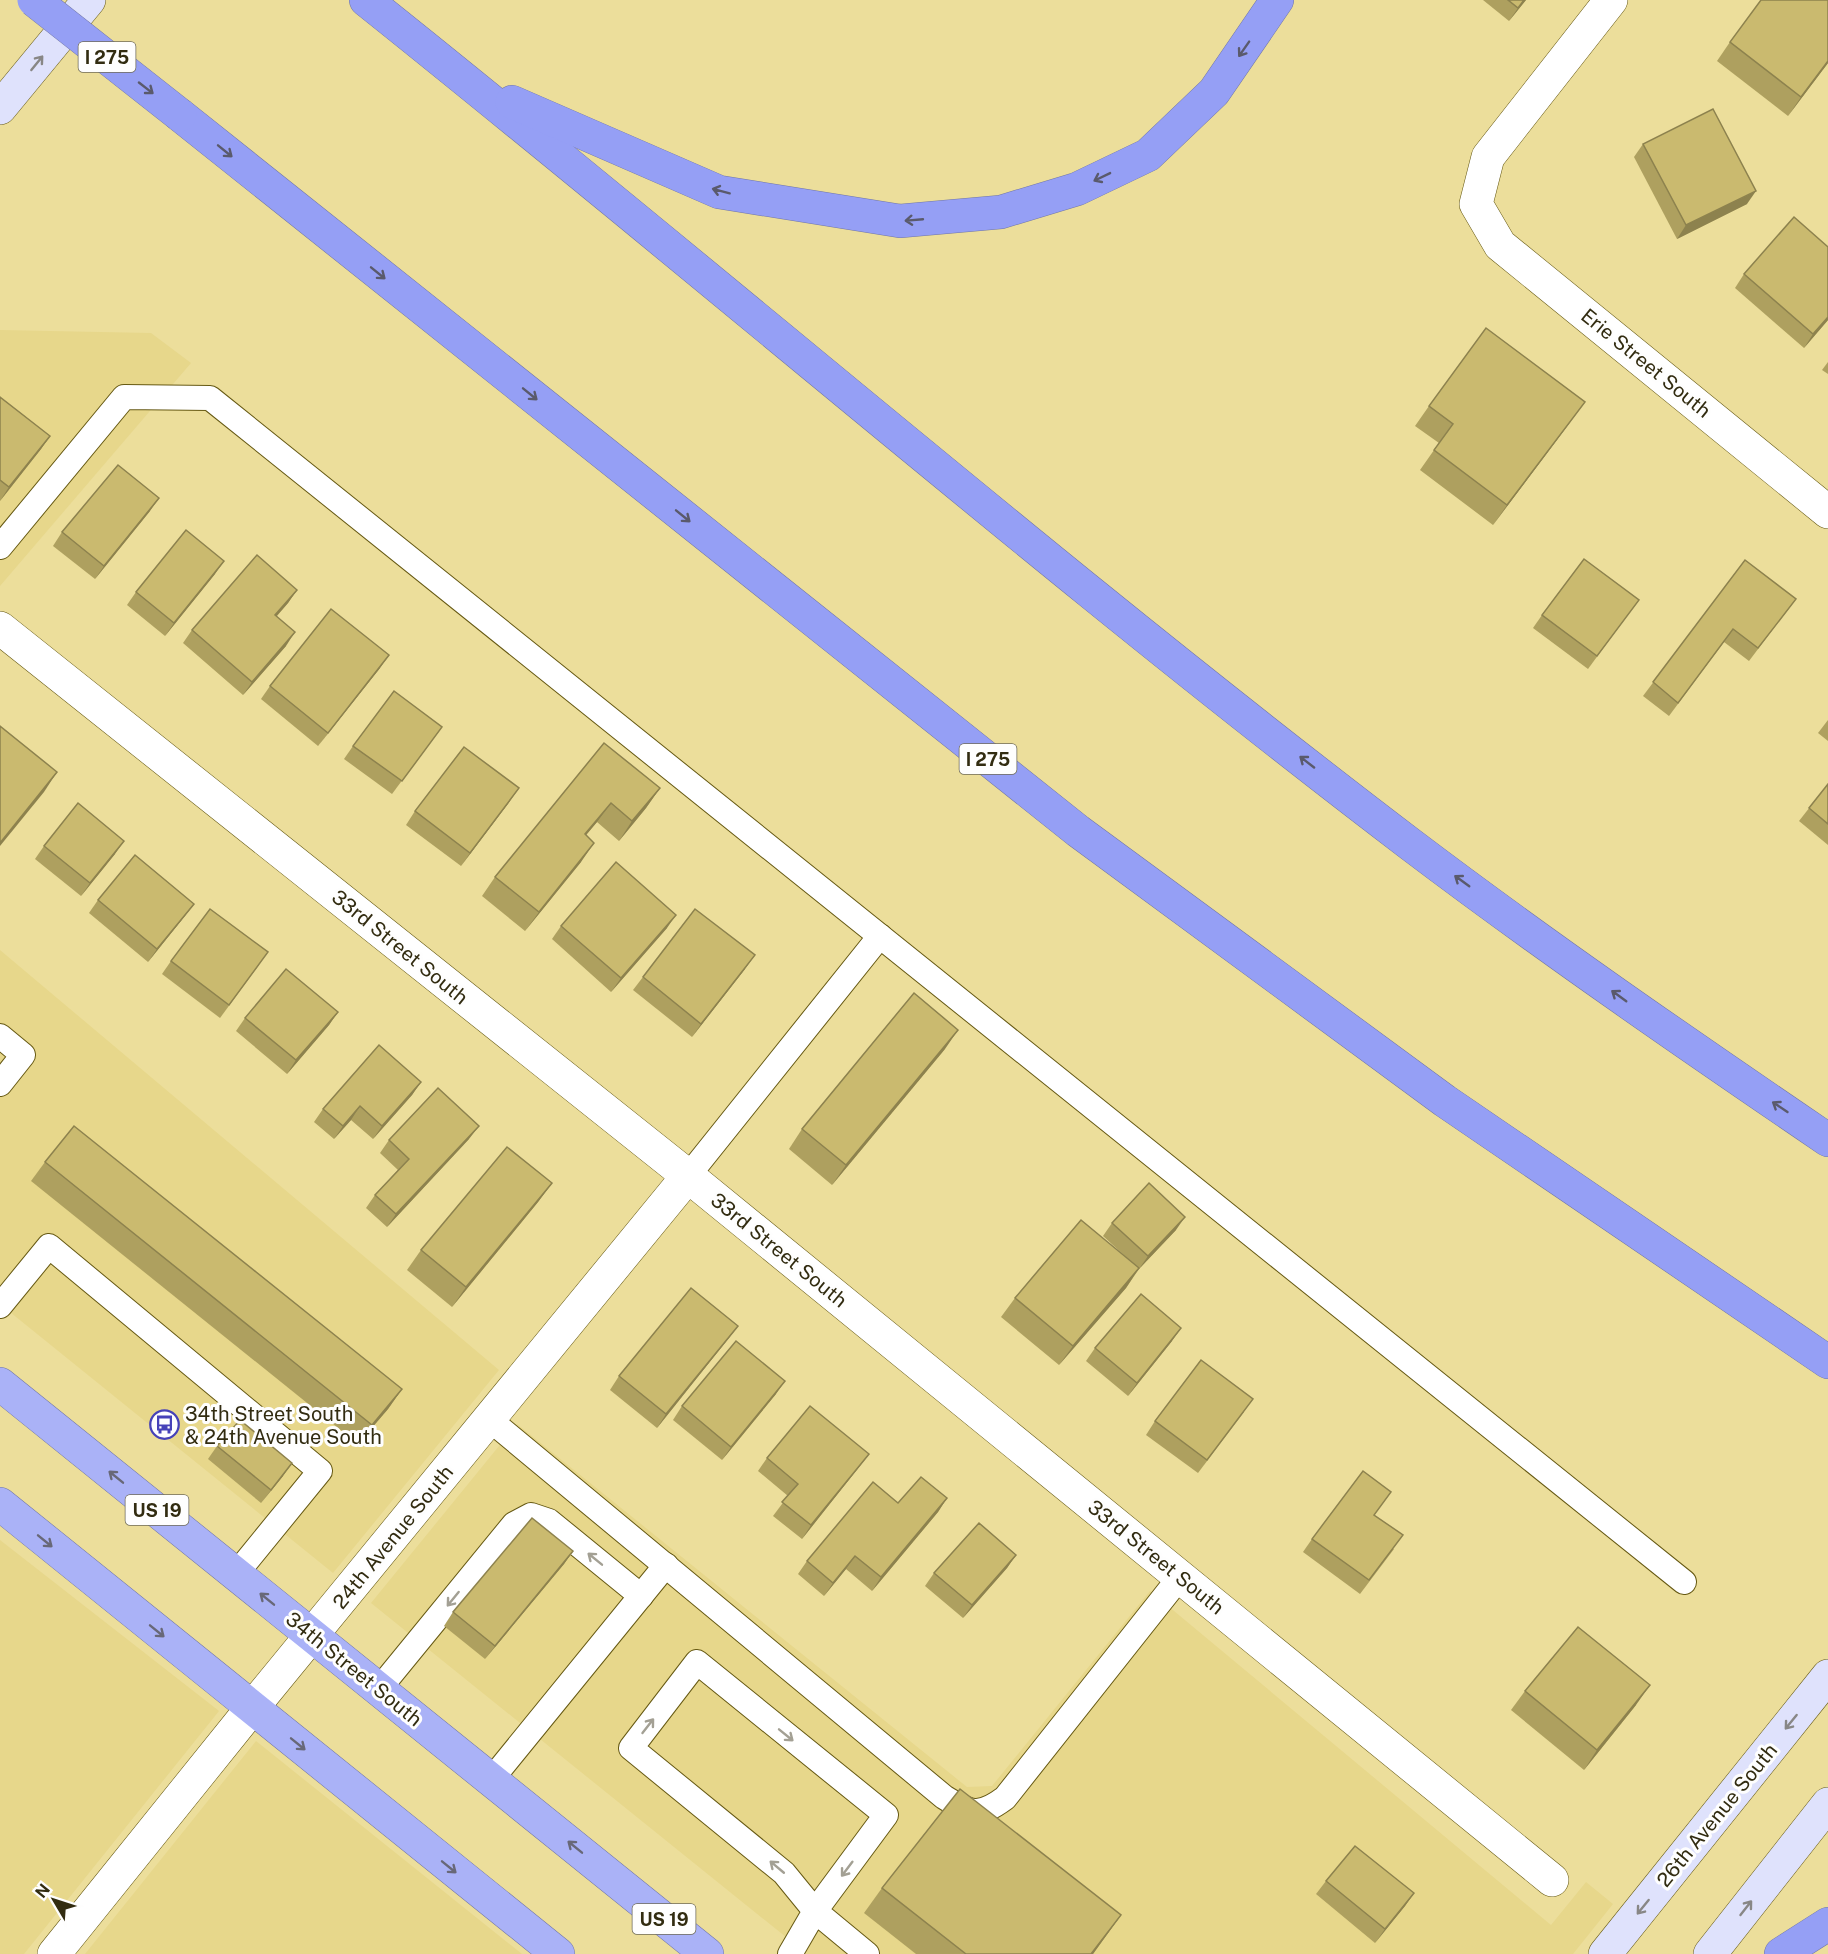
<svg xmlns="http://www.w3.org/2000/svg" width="1828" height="1954" viewBox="0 0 1828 1954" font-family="'Public Sans',sans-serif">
<rect width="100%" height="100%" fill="#ecde9b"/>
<g fill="#e7d78b">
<polygon points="0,330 151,333 191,363 0,586"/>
<polygon points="0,950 499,1370 333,1573 0,1304"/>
<polygon points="517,1424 967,1787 992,1786 1150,1591 1551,1925 1586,1882 1613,1904 1573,1954 807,1954 371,1603"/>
<polygon points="0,1540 219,1711 24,1954 0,1954"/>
<polygon points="256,1741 522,1954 85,1954"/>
</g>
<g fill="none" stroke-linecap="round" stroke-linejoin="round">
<defs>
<g id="service">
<polyline points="0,547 124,397 210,398 1684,1582"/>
<polyline points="0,1036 23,1055 0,1084"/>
<polyline points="688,1176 880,936"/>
<polyline points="0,1306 49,1246 320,1471 236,1574"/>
<path d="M489,1419l455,378c26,16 34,21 61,1l175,-221"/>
<polyline points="379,1689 514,1524 531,1515 549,1521 641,1596"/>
<polyline points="491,1780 666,1565"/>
<polyline points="790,1954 815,1911 886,1815 697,1662 631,1748 784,1873 815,1911 867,1954"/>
</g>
<g id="minor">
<polyline points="1611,0 1488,157 1476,204 1500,245 1828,512"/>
<polyline points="0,628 688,1176 1552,1880"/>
<polyline points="54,1954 252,1708 688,1176"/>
</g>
<g id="secondary">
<polyline points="0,108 89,0"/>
<polyline points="1605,1954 1828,1676"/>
<polyline points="1710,1954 1828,1804"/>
</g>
<g id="trunk">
<polyline points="0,1384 707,1954"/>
<polyline points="0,1504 558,1954"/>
</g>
<g id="motorway">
<path d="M366,0c350,279 688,573 1044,844 136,103 277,200 418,296"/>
<polyline points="512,102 719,192 900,221 1001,212 1077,189 1148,155 1214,92 1277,0"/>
<polyline points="180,115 1078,831 1445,1101 1828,1362"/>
<polyline points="1781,1954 1828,1924"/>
</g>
</defs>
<use href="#service" stroke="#665913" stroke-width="26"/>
<use href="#minor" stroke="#665913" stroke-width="34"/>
<use href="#secondary" stroke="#665913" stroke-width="34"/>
<use href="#trunk" stroke="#7277a5" stroke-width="34"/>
<use href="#motorway" stroke="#7277a5" stroke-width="34"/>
<use href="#service" stroke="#fff" stroke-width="24"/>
<use href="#minor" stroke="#fff" stroke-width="33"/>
<use href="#secondary" stroke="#dfe2fc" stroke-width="33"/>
<use href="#trunk" stroke="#aab2f7" stroke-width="33"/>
<use href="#motorway" stroke="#959ff5" stroke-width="33"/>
<defs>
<polyline id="motorway-bridge" points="34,0 180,115"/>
</defs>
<use href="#motorway-bridge" stroke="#7277a5" stroke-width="34" stroke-linecap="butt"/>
<use href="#motorway-bridge" stroke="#959ff5" stroke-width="33"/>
</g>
<g fill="#aea05f">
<polygon points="1483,0 1526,0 1509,21"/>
<polygon points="1828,0 1828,63 1788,116 1717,61 1730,42"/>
<polygon points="1643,144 1747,204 1677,239 1634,157"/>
<polygon points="1828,247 1828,320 1804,348 1735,288 1744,274"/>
<polygon points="1828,362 1828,374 1822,370"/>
<polygon points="0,397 50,436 41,449 0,501"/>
<polygon points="1429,406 1571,421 1493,525 1420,470 1439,443 1415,426"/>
<polygon points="150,511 95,579 53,546 62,532"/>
<polygon points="1745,560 1796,599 1749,661 1724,642 1669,716 1643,696"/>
<polygon points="215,574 165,636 127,605 136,592"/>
<polygon points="297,590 288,603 277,616 286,646 243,695 183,643 192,630"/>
<polygon points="1629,613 1588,669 1533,628 1542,615"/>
<polygon points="380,668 318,746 261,699 270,686"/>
<polygon points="1828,720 1828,741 1818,733"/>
<polygon points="442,727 392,794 344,759 353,746"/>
<polygon points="604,743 660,788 646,808 619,841 597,822 586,835 581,862 525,931 482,896 495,877"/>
<polygon points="1828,784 1828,845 1799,821"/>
<polygon points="510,801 461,866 406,825 415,811"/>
<polygon points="44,846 115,854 81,896 35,859"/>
<polygon points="98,900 194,904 184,917 148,962 89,913"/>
<polygon points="561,926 667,928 611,992 552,939"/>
<polygon points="171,961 259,965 220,1018 162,974"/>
<polygon points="745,969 692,1037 633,990 643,977"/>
<polygon points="338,1012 329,1025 287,1074 236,1031 245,1018"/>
<polygon points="945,1049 832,1185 789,1149 802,1129"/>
<polygon points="421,1082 412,1095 373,1139 351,1120 334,1139 314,1122 323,1109"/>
<polygon points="469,1139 387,1227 366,1208 375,1195 398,1170 380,1153 389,1140"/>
<polygon points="45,1162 402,1389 388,1409 358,1444 31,1181"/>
<polygon points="552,1183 538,1202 452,1307 407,1270 421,1250"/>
<polygon points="1112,1223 1176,1230 1139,1269 1126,1288 1059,1365 1001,1317 1015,1298 1126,1257 1103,1236"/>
<polygon points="738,1326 728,1339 657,1428 610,1390 619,1376"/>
<polygon points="1172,1341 1128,1396 1086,1361 1095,1348"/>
<polygon points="776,1394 722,1460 673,1420 682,1406"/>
<polygon points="1244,1412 1198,1473 1146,1435 1155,1421"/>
<polygon points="217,1446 283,1476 261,1503 208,1459"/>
<polygon points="869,1454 859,1467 802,1539 773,1516 788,1496 758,1471 767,1458"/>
<polygon points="947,1498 938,1512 872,1591 846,1569 824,1596 798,1574 807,1561 898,1503"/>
<polygon points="1312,1539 1394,1549 1360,1594 1303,1552"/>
<polygon points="573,1551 564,1564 485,1659 444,1626 453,1612"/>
<polygon points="1016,1555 1007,1568 963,1618 925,1586 934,1573"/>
<polygon points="1525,1691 1636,1705 1584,1770 1511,1710"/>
<polygon points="1326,1881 1414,1893 1405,1906 1375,1943 1316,1894"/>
<polygon points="882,1888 1121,1915 1093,1954 916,1954 864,1913"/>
</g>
<g fill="#8d824e">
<polygon points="1524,0 1526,0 1509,21 1518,8"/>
<polygon points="1828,61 1828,63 1788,116 1801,97"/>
<polygon points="1756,191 1747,204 1677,239 1686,225"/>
<polygon points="1828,317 1828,320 1804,348 1813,334"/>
<polygon points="1585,402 1571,421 1493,525 1507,505"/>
<polygon points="50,436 41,449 0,501 9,487"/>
<polygon points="159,498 150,511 95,579 104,566"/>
<polygon points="224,561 215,574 165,636 174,623"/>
<polygon points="297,590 288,603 266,628 275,615"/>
<polygon points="295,632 286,646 243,695 252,682"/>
<polygon points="389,655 380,668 318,746 328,733"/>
<polygon points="57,772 44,792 0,846 0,843"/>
<polygon points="519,788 510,801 461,866 470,853"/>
<polygon points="660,788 646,808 619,841 632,821"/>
<polygon points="611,803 597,822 571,853 585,834"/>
<polygon points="124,841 115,854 81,896 90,883"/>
<polygon points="594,843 581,862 525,931 539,912"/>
<polygon points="194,904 184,917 148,962 157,949"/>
<polygon points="676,915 667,928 611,992 621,978"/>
<polygon points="755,955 745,969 692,1037 701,1024"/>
<polygon points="338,1012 329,1025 287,1074 296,1060"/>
<polygon points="958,1030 945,1049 832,1185 846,1165"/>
<polygon points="421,1082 412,1095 373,1139 382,1126"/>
<polygon points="360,1106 351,1120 334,1139 343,1126"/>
<polygon points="479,1126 469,1139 387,1227 396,1214"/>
<polygon points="552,1183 538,1202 452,1307 466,1287"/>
<polygon points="1185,1217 1176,1230 1139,1269 1148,1256"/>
<polygon points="1139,1268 1126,1288 1059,1365 1073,1346"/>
<polygon points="738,1326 728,1339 657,1428 666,1414"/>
<polygon points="1181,1328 1172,1341 1128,1396 1137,1383"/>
<polygon points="785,1381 776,1394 722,1460 731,1447"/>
<polygon points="402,1389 388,1409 358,1444 372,1425"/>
<polygon points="869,1454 859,1467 802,1539 811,1525"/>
<polygon points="292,1463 283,1476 261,1503 271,1490"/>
<polygon points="947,1498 938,1512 872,1591 881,1577"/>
<polygon points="573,1551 564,1564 485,1659 495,1646"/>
<polygon points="1016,1555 1007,1568 963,1618 972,1605"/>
<polygon points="855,1556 846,1569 824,1596 833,1583"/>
<polygon points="1650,1685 1636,1705 1584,1770 1597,1750"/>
<polygon points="1414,1893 1405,1906 1375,1943 1385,1929"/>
<polygon points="1121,1915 1093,1954 1091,1954"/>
</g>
<g fill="#caba6f" stroke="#8d824e" stroke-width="1.5">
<polygon points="1508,0 1524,0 1518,8"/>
<polygon points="1761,0 1828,0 1828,61 1801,97 1730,42"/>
<polygon points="1713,109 1756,191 1686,225 1643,144"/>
<polygon points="1794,217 1828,247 1828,317 1813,334 1744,274"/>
<polygon points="1486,328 1585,402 1507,505 1434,450 1453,424 1429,406"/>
<polygon points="0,397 50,436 9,487 0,480"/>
<polygon points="118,465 159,498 104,566 62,532"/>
<polygon points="186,530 224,561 174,623 136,592"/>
<polygon points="257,555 297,590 275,615 295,632 252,682 192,630"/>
<polygon points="1584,559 1639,600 1597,656 1542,615"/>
<polygon points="1745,560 1796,599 1758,648 1733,629 1678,703 1653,682"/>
<polygon points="331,609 389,655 328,733 270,686"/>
<polygon points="394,691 442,727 402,781 353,746"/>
<polygon points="0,726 57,772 0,843"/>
<polygon points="604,743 660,788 632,821 611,803 585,834 594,843 539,912 495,877"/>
<polygon points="464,747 519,788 470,853 415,811"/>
<polygon points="1828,784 1828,824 1809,808"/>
<polygon points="78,803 124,841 90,883 44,846"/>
<polygon points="135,855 194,904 157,949 98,900"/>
<polygon points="616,862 676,915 621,978 561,926"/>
<polygon points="210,909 268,952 229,1005 171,961"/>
<polygon points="695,909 755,955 701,1024 643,977"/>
<polygon points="286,969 338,1012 296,1060 245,1018"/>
<polygon points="914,993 958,1030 846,1165 802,1129"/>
<polygon points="379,1045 421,1082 382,1126 360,1106 343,1126 323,1109"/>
<polygon points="438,1088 479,1126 396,1214 375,1195 409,1159 389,1140"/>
<polygon points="74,1126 402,1389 372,1425 45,1162"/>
<polygon points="507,1147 552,1183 466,1287 421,1250"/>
<polygon points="1149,1183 1185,1217 1148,1256 1112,1223"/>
<polygon points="1081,1220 1139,1268 1073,1346 1015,1298"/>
<polygon points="691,1288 738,1326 666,1414 619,1376"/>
<polygon points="1141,1294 1181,1328 1137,1383 1095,1348"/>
<polygon points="736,1341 785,1381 731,1447 682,1406"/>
<polygon points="1201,1360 1253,1399 1207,1460 1155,1421"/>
<polygon points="810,1406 869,1454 811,1525 782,1502 798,1484 767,1458"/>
<polygon points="240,1420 292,1463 271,1490 217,1446"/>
<polygon points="1363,1471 1391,1492 1374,1515 1403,1535 1369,1580 1312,1539"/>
<polygon points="921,1477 947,1498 881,1577 855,1556 833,1583 807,1561 873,1482 898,1503"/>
<polygon points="532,1518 573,1551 495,1646 453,1612"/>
<polygon points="979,1523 1016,1555 972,1605 934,1573"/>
<polygon points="1578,1627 1650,1685 1597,1750 1525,1691"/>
<polygon points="960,1789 1121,1915 1091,1954 966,1954 882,1888"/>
<polygon points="1355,1846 1414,1893 1385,1929 1326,1881"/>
</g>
<defs><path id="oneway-shaft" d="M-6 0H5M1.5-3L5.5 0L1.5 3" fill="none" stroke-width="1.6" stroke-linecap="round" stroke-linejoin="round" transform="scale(1.5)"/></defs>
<g stroke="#5a5a6c">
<use href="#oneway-shaft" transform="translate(1244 49) rotate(125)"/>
<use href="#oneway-shaft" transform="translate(146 88) rotate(38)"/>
<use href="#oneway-shaft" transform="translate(225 151) rotate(39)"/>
<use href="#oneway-shaft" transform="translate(1102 177) rotate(154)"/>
<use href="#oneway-shaft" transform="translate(721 191) rotate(-165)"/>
<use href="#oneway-shaft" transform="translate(914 220) rotate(175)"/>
<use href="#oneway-shaft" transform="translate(378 273) rotate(39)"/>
<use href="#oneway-shaft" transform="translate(530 394) rotate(39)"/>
<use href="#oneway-shaft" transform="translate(683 516) rotate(39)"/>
<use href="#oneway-shaft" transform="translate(1307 762) rotate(-142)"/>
<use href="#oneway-shaft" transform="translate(1462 881) rotate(-144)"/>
<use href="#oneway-shaft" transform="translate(1619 996) rotate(-144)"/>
<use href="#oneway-shaft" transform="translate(1780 1107) rotate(-146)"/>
</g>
<g stroke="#888786">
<use href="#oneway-shaft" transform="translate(37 63) rotate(-51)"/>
<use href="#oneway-shaft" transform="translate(1791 1722) rotate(129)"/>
<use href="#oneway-shaft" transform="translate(1643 1907) rotate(129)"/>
<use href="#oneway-shaft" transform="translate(1746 1908) rotate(-52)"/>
</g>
<g stroke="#686878">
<use href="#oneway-shaft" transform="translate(116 1477) rotate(-141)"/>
<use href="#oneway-shaft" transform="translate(45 1541) rotate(39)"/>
<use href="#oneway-shaft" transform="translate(267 1599) rotate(-141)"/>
<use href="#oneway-shaft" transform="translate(157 1631) rotate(39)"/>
<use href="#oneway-shaft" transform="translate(298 1744) rotate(39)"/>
<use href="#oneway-shaft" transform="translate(575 1847) rotate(-141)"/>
<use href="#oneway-shaft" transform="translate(449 1867) rotate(39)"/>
</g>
<g stroke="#a3a094">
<use href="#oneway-shaft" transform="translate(595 1559) rotate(-141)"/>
<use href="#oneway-shaft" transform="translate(453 1599) rotate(129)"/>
<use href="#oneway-shaft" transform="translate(648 1726) rotate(-52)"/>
<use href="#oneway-shaft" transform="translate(786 1735) rotate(39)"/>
<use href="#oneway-shaft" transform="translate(777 1867) rotate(-140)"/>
<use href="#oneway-shaft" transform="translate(847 1869) rotate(127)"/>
</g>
<defs>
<symbol id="bus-ring" viewBox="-11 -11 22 22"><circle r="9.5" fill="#fefefe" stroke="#4642b8" stroke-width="1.5"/><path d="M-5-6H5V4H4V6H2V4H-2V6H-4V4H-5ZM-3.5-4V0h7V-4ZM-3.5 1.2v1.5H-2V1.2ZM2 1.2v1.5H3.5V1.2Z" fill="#4642b8"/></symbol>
</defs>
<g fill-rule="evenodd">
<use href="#bus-ring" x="148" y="1408" width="33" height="33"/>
</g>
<g text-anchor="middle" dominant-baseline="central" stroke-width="6" stroke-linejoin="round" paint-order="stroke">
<g fill="#fefefe" stroke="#6f6b58" stroke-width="1.5">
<rect x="78.5" y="42" width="57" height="30" rx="4.5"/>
<rect x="959.5" y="744" width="57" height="30" rx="4.5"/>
<rect x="125.5" y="1495" width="63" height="30" rx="4.5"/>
<rect x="632.5" y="1904" width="63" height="30" rx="4.5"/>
</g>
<g font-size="18" font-weight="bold" fill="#322c11">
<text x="107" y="57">I 275</text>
<text x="988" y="759">I 275</text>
<text x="157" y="1510">US 19</text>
<text x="664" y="1919">US 19</text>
</g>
<g font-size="20" fill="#322c11" stroke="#fefefe">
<text transform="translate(1646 363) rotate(39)">Erie Street South</text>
<text transform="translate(400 947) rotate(39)">33rd Street South</text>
<text transform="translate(779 1250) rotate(39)">33rd Street South</text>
<text transform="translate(393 1537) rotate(-51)">24th Avenue South</text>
<text transform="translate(1156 1557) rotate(39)">33rd Street South</text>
<text transform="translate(354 1669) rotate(39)">34th Street South</text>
<text transform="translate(1717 1815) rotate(-51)">26th Avenue South</text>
</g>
<g font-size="20" fill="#322c11" stroke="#fefefe" text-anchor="start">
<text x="185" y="1414">34th Street South<tspan x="185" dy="23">&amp; 24th Avenue South</tspan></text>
</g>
</g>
<g transform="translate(54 1900) rotate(309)" stroke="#fefefe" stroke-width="4.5" paint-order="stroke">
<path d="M0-4.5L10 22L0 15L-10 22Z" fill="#322c11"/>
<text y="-9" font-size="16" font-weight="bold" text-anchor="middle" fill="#322c11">N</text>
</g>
</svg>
